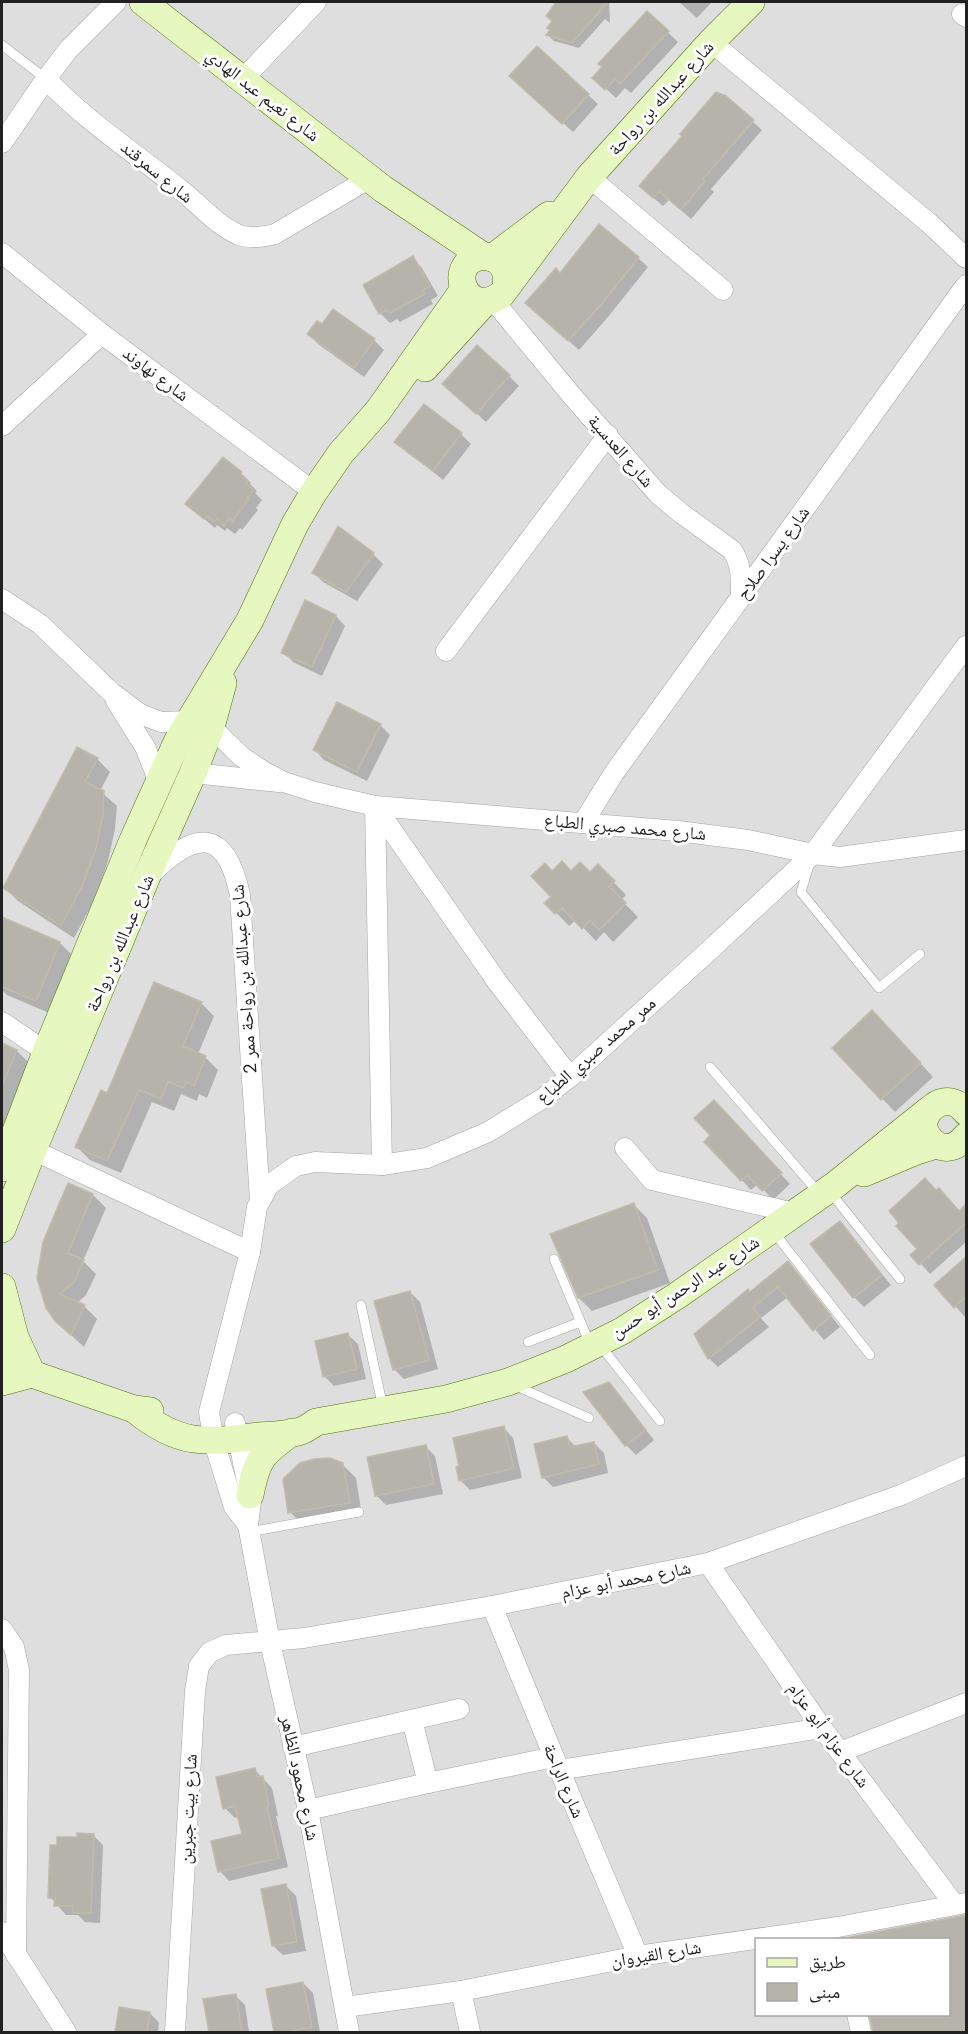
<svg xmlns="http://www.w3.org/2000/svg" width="968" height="2034" viewBox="0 0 968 2034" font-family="'DM Sans','Noto Naskh Arabic',sans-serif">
<rect width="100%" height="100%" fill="#f1f0e8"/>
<path fill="#dfdede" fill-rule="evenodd" d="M2,2h964v2030h-964zM756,1940h192v74h-192z"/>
<g fill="#0003">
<polygon points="558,2 609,2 610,23 605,19 579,48 554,41 548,35 552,31 554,22 548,16"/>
<polygon points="679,2 712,2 697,18"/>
<polygon points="647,13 678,42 631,93 625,88 616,98 604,87"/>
<polygon points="521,85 588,95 598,104 573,132"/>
<polygon points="752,121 762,130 711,189 714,192 691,219 669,200 663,206 650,195"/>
<polygon points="413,258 422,268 438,296 431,300 433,304 400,322 397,319 390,323 380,313"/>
<polygon points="638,258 648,267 608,317 579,350 536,312"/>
<polygon points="322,326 374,340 384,350 364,377 318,344 309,334"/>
<polygon points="509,376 519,386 486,422 454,393"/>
<polygon points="461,434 471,444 443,480 396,442"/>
<polygon points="241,473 251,483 250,484 257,491 255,493 262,500 256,508 258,510 242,530 240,528 235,534 227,528 225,531 217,525 215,528 197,513"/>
<polygon points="373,554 383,564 357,601 323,582 314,573"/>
<polygon points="306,602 336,616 345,626 322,676 293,662 283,652"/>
<polygon points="380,725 390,735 367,781 324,760 315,750"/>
<polygon points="97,759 110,772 100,791 117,806 115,829 108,861 96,897 74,938 18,901 5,888"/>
<polygon points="598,866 626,895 621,900 638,917 613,942 604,932 596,941 576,920 569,926 547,903 553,897 553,873 590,874"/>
<polygon points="2,919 60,943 73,956 49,1013 7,995 2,990"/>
<polygon points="201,1003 214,1016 198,1054 205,1057 218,1070 207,1098 199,1094 197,1101 181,1094 174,1111 152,1102 121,1173 90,1160 77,1147 108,1095"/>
<polygon points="885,1025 933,1077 895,1112 834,1048"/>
<polygon points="2,1044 17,1051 30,1064 2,1132"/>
<polygon points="723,1112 790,1184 773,1200 758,1184 751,1190 706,1142 712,1135"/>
<polygon points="69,1185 93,1195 106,1208 83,1261 96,1274 86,1295 77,1303 84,1306 97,1319 84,1347 70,1334 48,1308"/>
<polygon points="937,1192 959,1212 965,1207 966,1209 966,1242 930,1274 913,1255 919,1250"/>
<polygon points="634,1205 647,1218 670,1283 592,1311 579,1298"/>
<polygon points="840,1223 891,1285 864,1307 854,1297"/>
<polygon points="966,1259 966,1315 965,1317 936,1285"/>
<polygon points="788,1263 840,1327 824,1340 788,1297 761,1318 769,1327 718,1367 709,1358 750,1294"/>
<polygon points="410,1292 420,1302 438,1369 404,1379 394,1369"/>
<polygon points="348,1335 358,1344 366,1379 334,1386 325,1377"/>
<polygon points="608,1383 654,1440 636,1455 626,1445"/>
<polygon points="504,1428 513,1438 522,1478 470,1490 460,1480"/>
<polygon points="567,1438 576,1447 594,1443 604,1453 608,1473 553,1487 543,1477"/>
<polygon points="425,1446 435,1456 443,1494 386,1505 376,1495"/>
<polygon points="342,1464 356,1478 362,1516 303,1525 290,1512"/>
<polygon points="255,1770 272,1788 278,1816 276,1816 288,1867 229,1881 220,1871 243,1835 239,1817 235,1818 225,1808"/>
<polygon points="93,1835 103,1845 100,1923 85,1922 78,1915 66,1915 50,1897 79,1839"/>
<polygon points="286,1886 296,1896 306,1951 283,1955 273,1946"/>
<polygon points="966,1917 966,2032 874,2032 874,2029 948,2014 948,1940 849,1939"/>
<polygon points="303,1983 313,1993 320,2032 276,2032 268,1990"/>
<polygon points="235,1995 245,2005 249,2032 210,2032 205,2000"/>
<polygon points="120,2009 150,2013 159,2023 158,2032 116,2032"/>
</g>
<g fill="#b6b3aa" stroke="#c2bbaa" stroke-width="1.5">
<polygon points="556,2 608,2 572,43 546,35 550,30 547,28 552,21 546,16"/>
<polygon points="647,11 669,31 620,84 615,79 605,90 592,78 602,67 598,64"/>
<polygon points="537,46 589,94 562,124 509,76"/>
<polygon points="716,92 726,96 754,120 703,179 705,181 681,210 659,191 653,198 639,186 682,136 680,134"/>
<polygon points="599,224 639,257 599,307 568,341 525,303 556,268 560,273"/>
<polygon points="413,256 430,286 423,290 425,294 390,313 387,310 379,314 363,285"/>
<polygon points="333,309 375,339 354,368 307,334 317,321 322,324"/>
<polygon points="477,345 510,375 476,414 442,384"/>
<polygon points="424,404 462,433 433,471 394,442"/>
<polygon points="223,457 242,472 240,474 248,481 246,484 254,490 247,498 249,499 232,521 229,519 224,526 217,519 214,522 207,516 204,519 185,504"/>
<polygon points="338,526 374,553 346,592 312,573"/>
<polygon points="305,600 336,615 312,667 281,653"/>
<polygon points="337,702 381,724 357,772 313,750"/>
<polygon points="77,747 98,758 85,782 104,791 103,815 96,848 83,884 61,926 3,888"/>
<polygon points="562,861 571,871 580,862 590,872 598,864 615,881 609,886 626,903 599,930 590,920 582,929 562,908 555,914 544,903 551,897 531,876 545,863 552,871"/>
<polygon points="2,917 60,942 36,1001 2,987"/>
<polygon points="154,982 202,1002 183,1046 206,1056 194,1086 186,1082 183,1088 168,1082 161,1099 139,1090 107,1161 75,1147 101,1090 107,1093"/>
<polygon points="872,1010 921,1063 881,1100 832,1048"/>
<polygon points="2,1043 17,1050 2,1086"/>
<polygon points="714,1100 782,1173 762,1191 747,1175 741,1181 704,1142 710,1135 694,1118"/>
<polygon points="925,1178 936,1190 939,1188 959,1211 966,1204 966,1223 919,1265 910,1255 917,1249 896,1226 899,1223 889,1211"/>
<polygon points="68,1183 93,1194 68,1253 84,1260 74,1282 60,1294 85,1305 71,1335 55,1321 46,1308 37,1278 43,1242"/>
<polygon points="634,1203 658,1270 578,1298 550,1234"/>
<polygon points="840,1221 882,1275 853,1298 810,1244"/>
<polygon points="966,1257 966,1297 954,1308 934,1285"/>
<polygon points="788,1261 831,1316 813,1331 778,1287 753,1307 760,1317 708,1359 694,1334 748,1289 750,1292"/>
<polygon points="410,1291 429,1360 393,1370 374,1301"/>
<polygon points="348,1333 357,1369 323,1377 315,1341"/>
<polygon points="609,1382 646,1430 625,1446 583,1392"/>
<polygon points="504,1426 514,1468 459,1481 456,1467 459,1466 453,1438"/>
<polygon points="567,1436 570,1447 594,1442 599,1464 542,1478 534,1444"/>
<polygon points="426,1445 434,1484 375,1496 367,1457"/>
<polygon points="330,1458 343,1463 350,1503 288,1513 283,1479 300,1463 314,1459"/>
<polygon points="255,1768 257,1777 263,1776 269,1806 267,1807 279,1858 218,1872 211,1841 242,1834 235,1806 223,1809 216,1777"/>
<polygon points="77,1833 94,1834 91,1913 73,1913 73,1906 54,1906 55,1898 48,1898 50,1845 57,1845 57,1837 77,1837"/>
<polygon points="286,1884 297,1942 272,1946 261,1889"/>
<polygon points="966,1915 966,2032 873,2032 869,2014 948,2014 948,1940 840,1939"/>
<polygon points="303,1982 312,2027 286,2032 274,2032 266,1989"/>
<polygon points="236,1994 242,2032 209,2032 203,1999"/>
<polygon points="119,2007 150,2012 147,2032 115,2032"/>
</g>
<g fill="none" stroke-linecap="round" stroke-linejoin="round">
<defs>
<g id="lane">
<polyline points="2,45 46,79"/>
<polyline points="810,862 801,892 879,988 920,954"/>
<polyline points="710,1067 818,1192"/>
<polyline points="830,1192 900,1279"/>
<polyline points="773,1231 870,1355"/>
<polyline points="554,1259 590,1344"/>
<polyline points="361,1305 383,1408"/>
<polyline points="528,1342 580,1322"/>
<polyline points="600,1345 660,1421"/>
<polyline points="516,1386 589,1418"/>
<polyline points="249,1532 359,1512"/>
</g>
<g id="street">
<path d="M116,2l-48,48 -22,29c40,42 90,75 135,111 19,15 35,35 58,45 11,4 24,2 36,-1l95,-56"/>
<polyline points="962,14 966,17"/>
<polyline points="711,42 929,223 966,258"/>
<polyline points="242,80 316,2"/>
<polyline points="2,143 46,79"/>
<polyline points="589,177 723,290"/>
<polyline points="2,253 102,334 314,492"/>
<path d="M493,300l80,97 85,97 24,20 50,36c10,15 9,29 9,47"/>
<polyline points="2,426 102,334"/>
<polyline points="2,599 40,624 112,693 140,714 161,722 190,721"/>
<polyline points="446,651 608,435"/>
<polyline points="116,701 145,747 159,782"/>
<polyline points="211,727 242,757 263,771 284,782 315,792 375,806 678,831 748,840 813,854 840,857 966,840"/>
<polyline points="193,773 279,782"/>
<polyline points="375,806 382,1165"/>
<polyline points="375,806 498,983 570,1077"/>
<polyline points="583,823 614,773 966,285"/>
<path d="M152,873c44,-43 74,-45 88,22l20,305"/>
<polyline points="2,1022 46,1052"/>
<polyline points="625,1148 652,1180 794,1213"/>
<polyline points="33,1150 250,1252"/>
<polyline points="235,1423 251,1501 248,1525 270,1642 308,1810 349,2032"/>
<polyline points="248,1525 234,1507 214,1442 209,1412 250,1252 257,1207 269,1185 296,1166 315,1162 382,1165 427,1158 488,1132 542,1099 570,1077 712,948 813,854 966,646"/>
<polyline points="708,1563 822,1728 954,1904"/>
<polyline points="492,1606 554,1757 638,1956"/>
<polyline points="2,1629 14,1647 19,1670 16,1955"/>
<polyline points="412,1720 428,1783"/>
<polyline points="293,1747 459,1709"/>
<polyline points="840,1752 966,1703"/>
<polyline points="559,1770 822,1728"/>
<polyline points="308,1810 428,1783 554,1757"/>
<polyline points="2,1932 66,2032"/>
<polyline points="461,1991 470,2032"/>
<polyline points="345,2007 461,1991 638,1956 838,1927 966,1903"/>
<polyline points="857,2014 861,2032"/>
<polyline points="175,2032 195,1691 199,1666 210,1652 226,1645 304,1638 492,1606 708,1563 901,1495 966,1466"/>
</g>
<g id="secondary">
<polyline points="143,2 383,189 483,256"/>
<polyline points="492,258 549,215"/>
<path d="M506,287c1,-10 1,-19 -8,-26 -5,-4 -12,-5 -18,-4 -34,6 -16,63 21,38l88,-118 122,-135 40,-40"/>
<polyline points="425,368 485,302"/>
<path d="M966,1112c-15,-20 -39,-9 -43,13 6,23 28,31 43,11"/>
<polyline points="2,1168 46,1052 133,840 178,740 250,620 295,524 314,492 341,453 378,411 464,289"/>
<polyline points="864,1173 914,1152 936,1145"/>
<polyline points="2,1229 33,1150 147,876 193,773 211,727 223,683"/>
<polyline points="2,1287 15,1337 32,1374 2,1382"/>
<polyline points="2,1357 32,1374 134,1409 150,1411"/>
<path d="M134,1409c45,37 71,34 125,27 13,-1 29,-1 42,-5 5,-2 11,-6 15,-9l130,-23 62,-17 58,-23 56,-28 56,-36 157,-110 94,-75"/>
<path d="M250,1495c7,-37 12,-41 42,-63"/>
</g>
</defs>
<use href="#lane" stroke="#a5a5a5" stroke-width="10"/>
<use href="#street" stroke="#a5a5a5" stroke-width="21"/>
<use href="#secondary" stroke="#4f7609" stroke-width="28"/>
<use href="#lane" stroke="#fff" stroke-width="9"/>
<use href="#street" stroke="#fff" stroke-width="20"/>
<use href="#secondary" stroke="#e6f8bf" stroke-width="27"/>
</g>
<g text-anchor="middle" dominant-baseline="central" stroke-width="6" stroke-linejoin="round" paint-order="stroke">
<g font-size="18" fill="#212121" stroke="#fff">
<text transform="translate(263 95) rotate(38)">شارع نعيم عبد الهادي</text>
<text transform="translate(661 98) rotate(-48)">شارع عبدالله بن رواحة</text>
<text transform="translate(157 172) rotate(39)">شارع سمرقند</text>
<text transform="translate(156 374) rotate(37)">شارع نهاوند</text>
<text transform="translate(621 451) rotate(49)">شارع العدسية</text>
<text transform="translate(773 553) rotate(-54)">شارع يسرا صلاح</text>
<text transform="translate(625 827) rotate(5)">شارع محمد صبري الطباع</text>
<text transform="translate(120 943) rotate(-67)">شارع عبدالله بن رواحة</text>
<text transform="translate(244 979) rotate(-94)">شارع عبدالله بن رواحة ممر 2</text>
<text transform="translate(596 1050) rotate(-41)">ممر محمد صبري الطباع</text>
<text transform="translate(685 1287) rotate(-33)">شارع عبد الرحمن أبو حسن</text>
<text transform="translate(626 1580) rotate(-11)">شارع محمد أبو عزام</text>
<text transform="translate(829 1735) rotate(54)">شارع عزام أبو عزام</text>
<text transform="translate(300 1778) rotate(78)">شارع محمود الظاهر</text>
<text transform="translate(564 1781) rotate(67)">شارع الراحة</text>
<text transform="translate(188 1809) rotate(-87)">شارع بيت جبرين</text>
<text transform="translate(656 1954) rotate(-9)">شارع القيروان</text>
</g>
</g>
<rect width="968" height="2034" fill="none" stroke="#212121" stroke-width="6"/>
<rect x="755" y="1938" width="195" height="78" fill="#ffffff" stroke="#a6a6a6" stroke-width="1.5"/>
<rect x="767" y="1958" width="30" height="9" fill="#e6f8bf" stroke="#a6a6a6" stroke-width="1.5"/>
<text x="809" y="1968" font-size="18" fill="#212121">طريق</text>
<rect x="767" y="1983" width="30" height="18" fill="#b6b3aa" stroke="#a6a6a6" stroke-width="1.5"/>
<text x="809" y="1998" font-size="18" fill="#212121">مبنى</text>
</svg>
